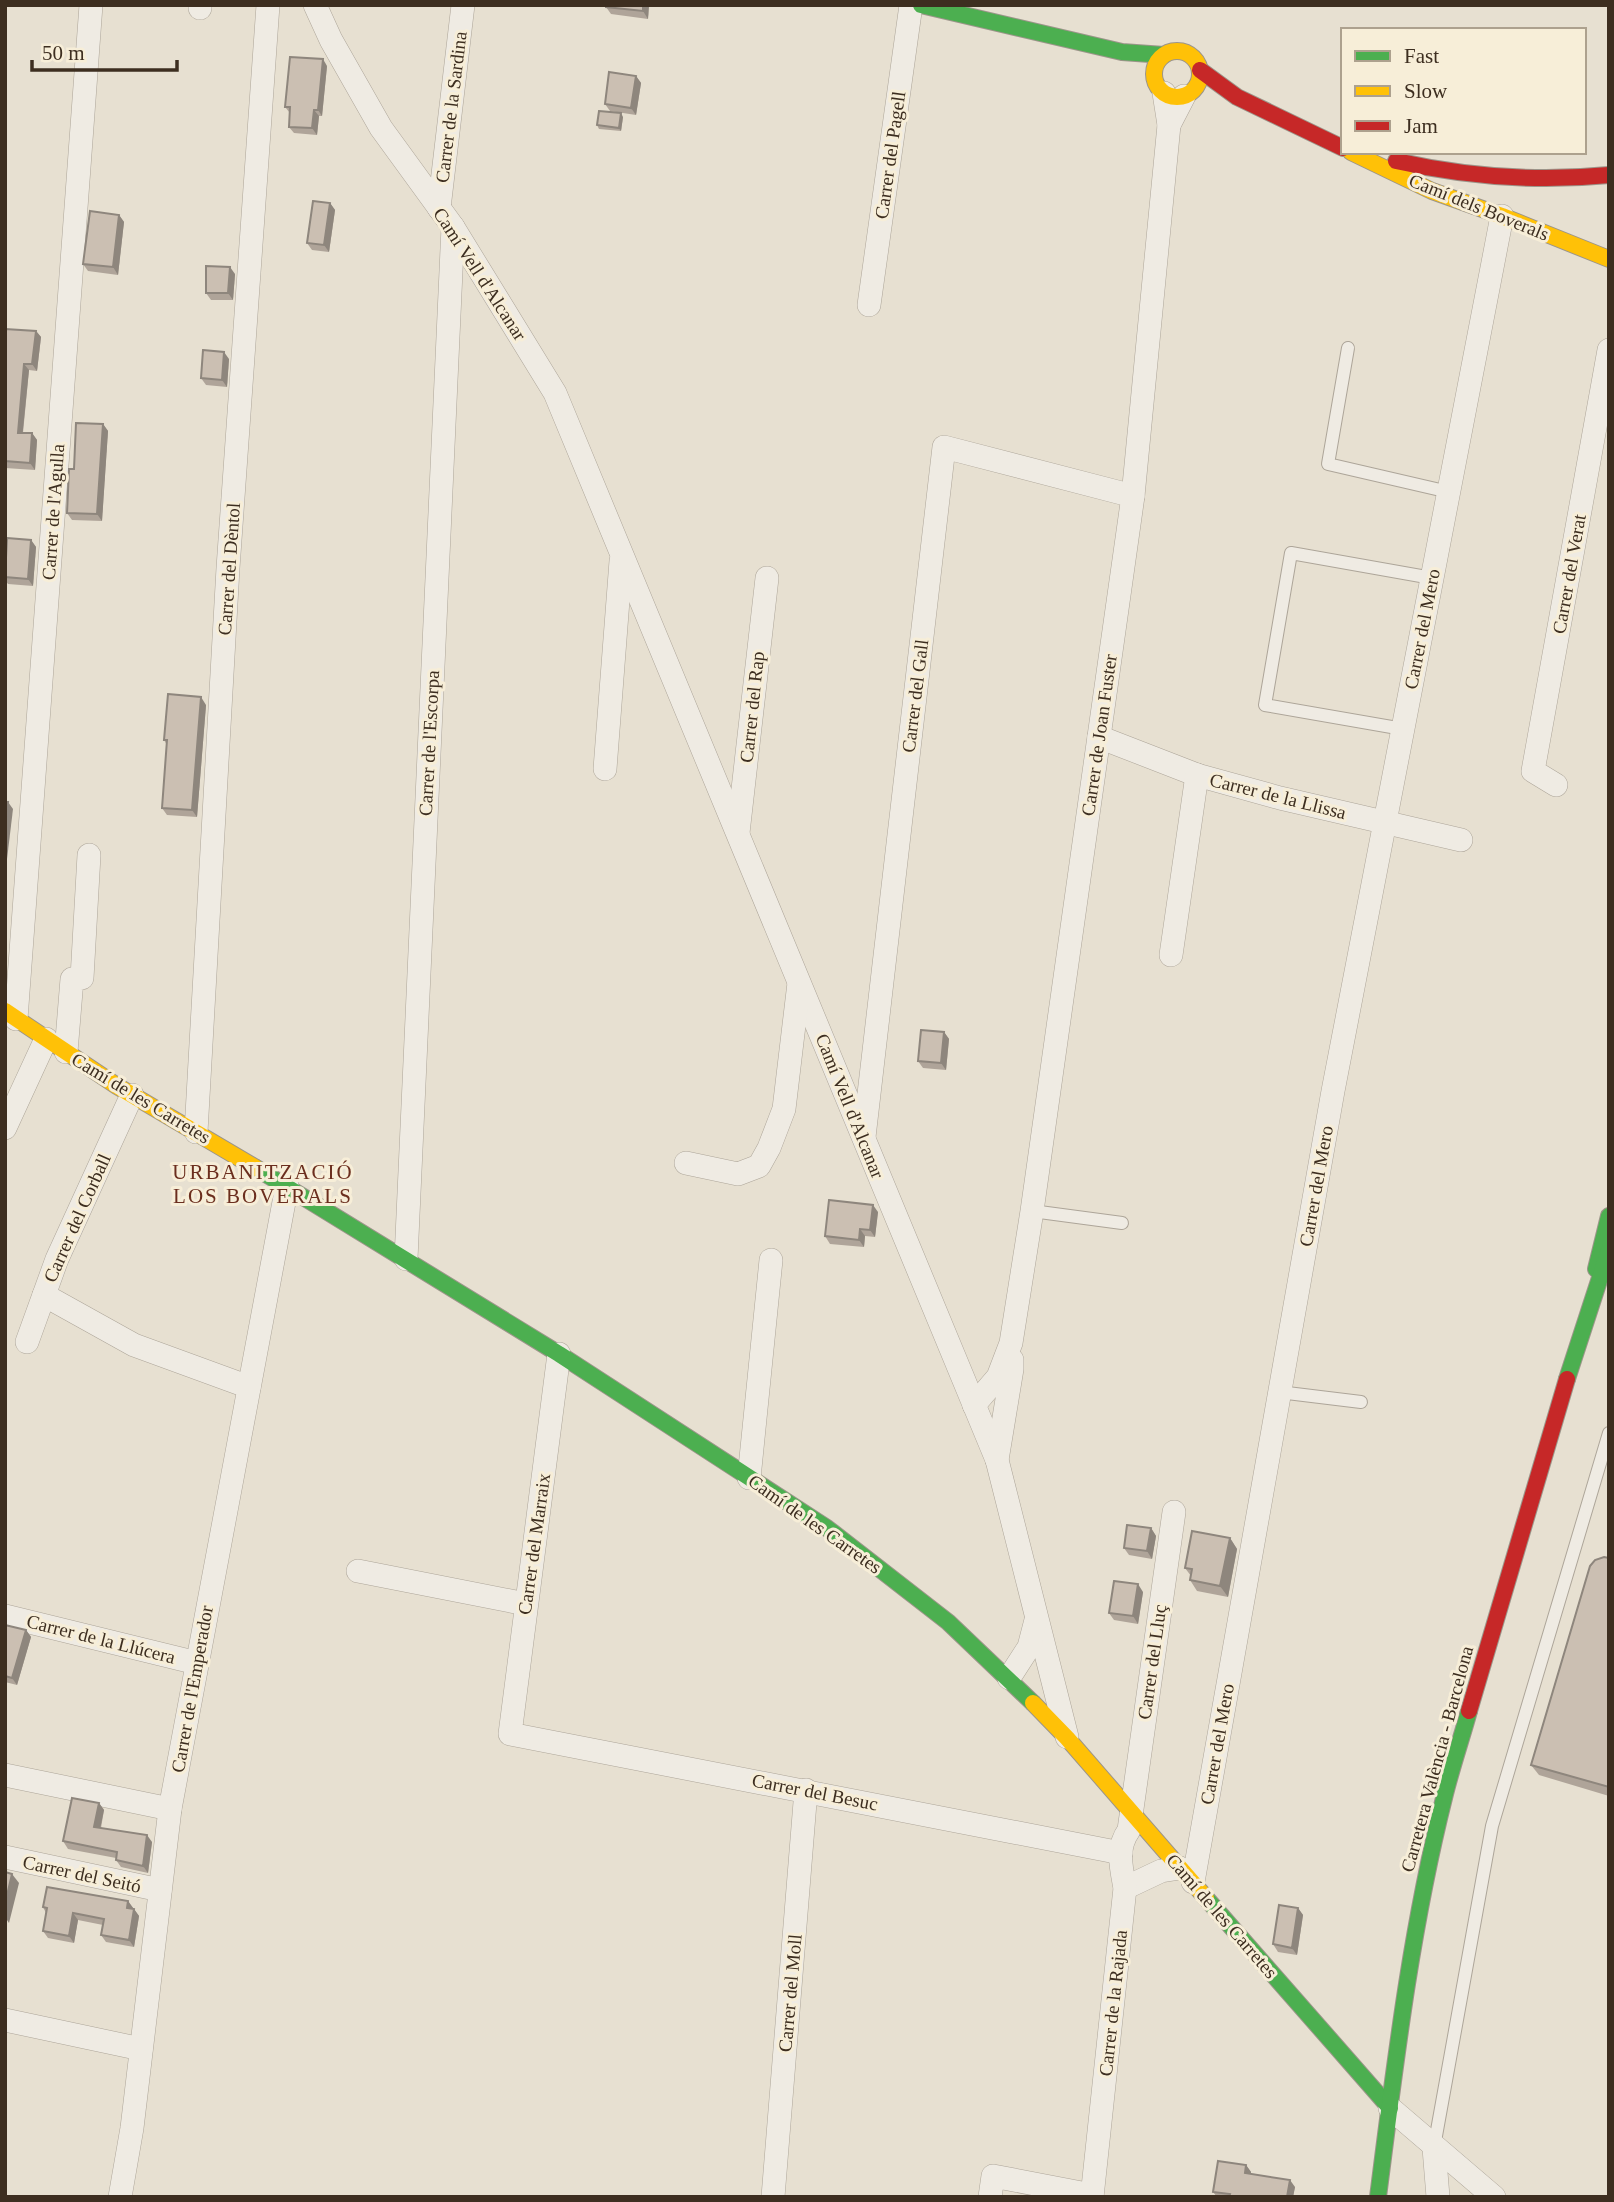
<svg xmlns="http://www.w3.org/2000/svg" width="1614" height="2202" viewBox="0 0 1614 2202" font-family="Georgia,serif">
<rect width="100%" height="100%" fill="#e7e0d1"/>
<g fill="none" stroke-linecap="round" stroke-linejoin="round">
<defs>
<g id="lane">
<polyline points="1348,348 1328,464 1449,492"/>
<polyline points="1403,729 1265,705 1291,553 1432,578"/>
<polyline points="1032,1211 1122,1223"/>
<polyline points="1279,1392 1361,1402"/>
<polyline points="1434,2147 1492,1826 1609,1433"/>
</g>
<g id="street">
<polyline points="315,5 331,40 381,128 453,227 555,393 997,1460 1067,1737"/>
<polyline points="200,8 200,5"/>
<polyline points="1169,125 1184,96"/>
<polyline points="439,208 463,5"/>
<polyline points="869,305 911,5"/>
<polyline points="1099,737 1197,775 1280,798 1461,840"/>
<polyline points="605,769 621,561"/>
<polyline points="1556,785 1533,771 1609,350"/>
<polyline points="738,833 767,578"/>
<polyline points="1171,955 1197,775"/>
<polyline points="16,1019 91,5"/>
<polyline points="66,1052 72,979 82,978 89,855"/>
<polyline points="5,1128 46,1039"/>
<polyline points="196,1132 228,568 268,5"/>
<polyline points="864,1137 944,447 1133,496"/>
<polyline points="686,1163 738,1174 759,1166 769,1148 784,1109 799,983"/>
<polyline points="406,1259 453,227"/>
<polyline points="44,1295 134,1345 249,1387"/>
<polyline points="27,1342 57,1259 132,1095"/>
<polyline points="559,1354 510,1734 1121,1853"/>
<polyline points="974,1405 998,1377 1011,1343 1032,1211 1133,496 1169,125 1164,93"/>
<polyline points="997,1460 1012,1369 1012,1360"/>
<polyline points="749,1478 771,1260"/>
<polyline points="358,1571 526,1604"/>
<polyline points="5,1616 197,1663"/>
<polyline points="1009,1678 1029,1647 1036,1620"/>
<polyline points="5,1775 170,1809"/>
<polyline points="5,1857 160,1890"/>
<polyline points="1193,1882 1333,1091 1502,216"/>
<polyline points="1125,1888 1161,1871 1180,1868"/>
<polyline points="5,2020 141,2049"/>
<polyline points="1390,2108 1494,2197"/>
<polyline points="1434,2148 1438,2197"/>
<polyline points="120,2197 132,2128 170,1809 287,1186"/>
<polyline points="773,2197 806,1790"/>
<polyline points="990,2197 993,2176 1092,2195"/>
<path d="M1092,2197l33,-309c-4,-21 -9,-40 4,-58l45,-318"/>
</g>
<g id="fast">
<polyline points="921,5 1122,52 1164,55"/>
<polyline points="256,1168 559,1354 827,1528 948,1622 1033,1703"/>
<polyline points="1596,1269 1609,1216"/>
<polyline points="1567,1379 1609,1250"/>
<polyline points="1206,1898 1390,2108"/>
<path d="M1378,2197c17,-133 33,-268 66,-399 7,-29 17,-58 25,-87"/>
</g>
<g id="slow">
<circle cx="1177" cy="74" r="23"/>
<polyline points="1351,152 1432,191 1502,216 1609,259"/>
<polyline points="5,1011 117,1086 256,1168"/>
<polyline points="1033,1703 1067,1738 1206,1898"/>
</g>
<g id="jam">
<polyline points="1200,70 1237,97 1343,148"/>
<path d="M1396,161c71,16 141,21 213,14"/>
<polyline points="1469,1711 1567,1379"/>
</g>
</defs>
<use href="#lane" stroke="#ada599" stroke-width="14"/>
<use href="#street" stroke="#ada599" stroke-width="24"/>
<use href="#fast" stroke="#9c958a" stroke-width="18"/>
<use href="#slow" stroke="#9c958a" stroke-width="18"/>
<use href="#jam" stroke="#9c958a" stroke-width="18"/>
<use href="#lane" stroke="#efebe3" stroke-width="12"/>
<use href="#street" stroke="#efebe3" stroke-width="23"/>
<use href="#fast" stroke="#4caf50" stroke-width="16"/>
<use href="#slow" stroke="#ffc107" stroke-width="16"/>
<use href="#jam" stroke="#c62828" stroke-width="16"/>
</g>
<g fill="#afa499">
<polygon points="649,5 648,19 611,14 606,7"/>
<polygon points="327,66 322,116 319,116 317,135 294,133 289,127 290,113 285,107"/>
<polygon points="636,76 641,83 636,115 610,111 605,104"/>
<polygon points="623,117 621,131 599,129 597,125"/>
<polygon points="330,203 335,210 329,252 312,250 307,243"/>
<polygon points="119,215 124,222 118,275 88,271 83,264"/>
<polygon points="235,274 233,300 211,300 206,293"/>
<polygon points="5,329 36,331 41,337 37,371 29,370 23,433 32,433 37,440 35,470 5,468"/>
<polygon points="229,359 227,387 206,385 201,378"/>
<polygon points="103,424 108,431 102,521 72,520 67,513 74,469"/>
<polygon points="31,540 36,547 33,586 8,584 5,580 5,553"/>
<polygon points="206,705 197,817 167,815 162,808 167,745 164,740"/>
<polygon points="944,1032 949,1039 946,1070 923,1068 918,1061"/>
<polygon points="878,1212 875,1237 865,1236 864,1247 830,1244 825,1236"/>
<polygon points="1151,1528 1156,1536 1152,1559 1129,1555 1124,1548"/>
<polygon points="1230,1538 1237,1549 1228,1597 1197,1591 1190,1580 1191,1576 1185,1568"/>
<polygon points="1609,1558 1609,1796 1539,1775 1531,1765"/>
<polygon points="1143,1592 1138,1624 1114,1620 1109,1613"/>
<polygon points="5,1625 26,1630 31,1637 17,1685 5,1682"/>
<polygon points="99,1803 104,1810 101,1828 152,1842 148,1873 121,1867 116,1860 116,1858 68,1849 63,1841"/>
<polygon points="128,1901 139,1916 134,1947 106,1942 101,1935 103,1925 78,1920 74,1943 48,1938 43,1931 46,1913 43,1907"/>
<polygon points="1298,1908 1303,1915 1297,1955 1278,1952 1273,1944"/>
<polygon points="1246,2165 1251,2172 1251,2174 1295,2187 1293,2197 1217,2197 1213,2192"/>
</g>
<g fill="#8e867d">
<polygon points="643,5 649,5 648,19 643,11"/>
<polygon points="323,59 327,66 322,116 318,110"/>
<polygon points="636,76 641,83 636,115 631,108"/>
<polygon points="314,110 319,116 317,135 312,128"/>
<polygon points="621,113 623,117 621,131 619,128"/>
<polygon points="330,203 335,210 329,252 324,245"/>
<polygon points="119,215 124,222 118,275 113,267"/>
<polygon points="230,267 235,274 233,300 228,293"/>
<polygon points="36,331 41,337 37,371 32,364"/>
<polygon points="224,352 229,359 227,387 222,380"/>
<polygon points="24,364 29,370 22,439 18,433"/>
<polygon points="103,424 108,431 102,521 97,514"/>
<polygon points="32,433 37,440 35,470 30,463"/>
<polygon points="31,540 36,547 33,586 28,579"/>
<polygon points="201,697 206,705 197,817 192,810"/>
<polygon points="8,802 13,809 5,876 5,824"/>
<polygon points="944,1032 949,1039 946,1070 941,1063"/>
<polygon points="873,1205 878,1212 875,1237 870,1230"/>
<polygon points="860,1229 865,1236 864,1247 859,1240"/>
<polygon points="1151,1528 1156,1536 1152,1559 1147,1551"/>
<polygon points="1230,1538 1237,1549 1228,1597 1220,1586"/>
<polygon points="1138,1584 1143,1592 1138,1624 1133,1616"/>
<polygon points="26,1630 31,1637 17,1685 12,1678"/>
<polygon points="99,1803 104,1810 99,1834 94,1827"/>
<polygon points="147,1835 152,1842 148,1873 143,1866"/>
<polygon points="12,1874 19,1883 9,1923 5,1917 5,1904"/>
<polygon points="128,1901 133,1908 132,1915 127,1908"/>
<polygon points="1298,1908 1303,1915 1297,1955 1292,1948"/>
<polygon points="134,1909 139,1916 134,1947 129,1940"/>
<polygon points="73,1913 78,1920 74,1943 69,1936"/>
<polygon points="1246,2165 1251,2172 1250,2180 1245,2173"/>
<polygon points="1290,2180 1295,2187 1293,2197 1287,2197"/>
</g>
<g fill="#cbbfb2" stroke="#8e867d" stroke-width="2">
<polygon points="606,5 643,5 643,11 606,7"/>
<polygon points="290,57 323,59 318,110 314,110 312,128 289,127 290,107 285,107"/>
<polygon points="609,72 636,76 631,108 605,104"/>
<polygon points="599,111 621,113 619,128 597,125"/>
<polygon points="313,201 330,203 324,245 307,243"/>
<polygon points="90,211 119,215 113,267 83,264"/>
<polygon points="206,266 230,267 228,293 206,293"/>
<polygon points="5,329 36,331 32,364 24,364 18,433 32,433 30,463 5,461"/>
<polygon points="203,350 224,352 222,380 201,378"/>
<polygon points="76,423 103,424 97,514 67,513 69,469 74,469"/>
<polygon points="7,538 31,540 28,579 5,577"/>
<polygon points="168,694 201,697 192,810 162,808 167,740 164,740"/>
<polygon points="5,802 8,802 5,824"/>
<polygon points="921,1030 944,1032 941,1063 918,1061"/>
<polygon points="829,1200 873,1205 870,1230 860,1229 859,1240 825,1236"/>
<polygon points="1127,1525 1151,1528 1147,1551 1124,1548"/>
<polygon points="1192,1531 1230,1538 1220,1586 1190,1580 1192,1569 1185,1568"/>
<polygon points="1604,1557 1609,1558 1609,1787 1531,1765 1590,1566 1595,1560"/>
<polygon points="1114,1581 1138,1584 1133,1616 1109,1613"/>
<polygon points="5,1625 26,1630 12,1678 5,1676"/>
<polygon points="72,1798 99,1803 94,1827 147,1835 143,1866 116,1860 117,1852 63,1841"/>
<polygon points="5,1872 12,1874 5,1904"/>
<polygon points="47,1887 128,1901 127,1908 134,1909 129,1940 101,1935 104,1919 73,1913 69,1936 43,1931 47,1908 43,1907"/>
<polygon points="1279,1905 1298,1908 1292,1948 1273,1944"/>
<polygon points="1218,2161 1246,2165 1245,2173 1290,2180 1287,2197 1229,2197 1230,2194 1213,2192"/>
</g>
<g text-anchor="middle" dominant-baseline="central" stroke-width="6" stroke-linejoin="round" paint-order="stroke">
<g font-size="19" fill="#3d2e20" stroke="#f7eed8">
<text transform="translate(451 107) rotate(-83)">Carrer de la Sardina</text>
<text transform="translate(890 155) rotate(-82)">Carrer del Pagell</text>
<text transform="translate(1479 207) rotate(22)">Camí dels Boverals</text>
<text transform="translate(480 274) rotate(57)">Camí Vell d'Alcanar</text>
<text transform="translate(53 512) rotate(-86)">Carrer de l'Agulla</text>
<text transform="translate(229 569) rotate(-86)">Carrer del Dèntol</text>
<text transform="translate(1569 574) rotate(-80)">Carrer del Verat</text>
<text transform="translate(1422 629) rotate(-79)">Carrer del Mero</text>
<text transform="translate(915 696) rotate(-83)">Carrer del Gall</text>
<text transform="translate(752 707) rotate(-84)">Carrer del Rap</text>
<text transform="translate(1099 735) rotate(-82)">Carrer de Joan Fuster</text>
<text transform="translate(429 743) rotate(-87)">Carrer de l'Escorpa</text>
<text transform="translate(1278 796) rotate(14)">Carrer de la Llissa</text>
<text transform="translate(141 1098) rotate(31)">Camí de les Carretes</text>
<text transform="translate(850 1106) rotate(68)">Camí Vell d'Alcanar</text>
<text transform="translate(1316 1186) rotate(-80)">Carrer del Mero</text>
<text transform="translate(77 1218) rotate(-66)">Carrer del Corball</text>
<text transform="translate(815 1524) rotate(35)">Camí de les Carretes</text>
<text transform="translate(534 1544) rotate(-82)">Carrer del Marraix</text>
<text transform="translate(101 1639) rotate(14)">Carrer de la Llúcera</text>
<text transform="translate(1152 1662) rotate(-82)">Carrer del Lluç</text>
<text transform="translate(192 1689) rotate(-80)">Carrer de l'Emperador</text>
<text transform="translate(1217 1744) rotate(-80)">Carrer del Mero</text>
<text transform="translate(1437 1759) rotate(-75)">Carretera València - Barcelona</text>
<text transform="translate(815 1792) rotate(11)">Carrer del Besuc</text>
<text transform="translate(82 1874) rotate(12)">Carrer del Seitó</text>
<text transform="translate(1222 1916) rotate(49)">Camí de les Carretes</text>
<text transform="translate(790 1993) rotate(-85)">Carrer del Moll</text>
<text transform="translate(1113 2003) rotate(-84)">Carrer de la Rajada</text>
</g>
<g font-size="21" letter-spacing="2" fill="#6b2e1e" stroke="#f7eed8">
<text x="263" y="1172">URBANITZACIÓ<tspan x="263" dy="24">LOS BOVERALS</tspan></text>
</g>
</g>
<rect width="1614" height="2202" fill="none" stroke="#3d2e20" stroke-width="14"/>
<rect x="1341" y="28" width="245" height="126" fill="#f7eed8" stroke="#ada18e" stroke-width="2"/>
<rect x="1355" y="51" width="35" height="10" fill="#4caf50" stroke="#ada18e" stroke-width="2"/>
<text x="1404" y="63" font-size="21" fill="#3d2e20">Fast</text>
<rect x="1355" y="86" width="35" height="10" fill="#ffc107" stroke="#ada18e" stroke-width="2"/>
<text x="1404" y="98" font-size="21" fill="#3d2e20">Slow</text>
<rect x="1355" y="121" width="35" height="10" fill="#c62828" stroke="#ada18e" stroke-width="2"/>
<text x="1404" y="133" font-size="21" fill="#3d2e20">Jam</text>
<path d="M32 60v10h145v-10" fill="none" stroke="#3d2e20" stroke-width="3.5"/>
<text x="42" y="60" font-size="21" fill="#3d2e20" stroke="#f7eed8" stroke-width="5" paint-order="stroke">50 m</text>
</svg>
